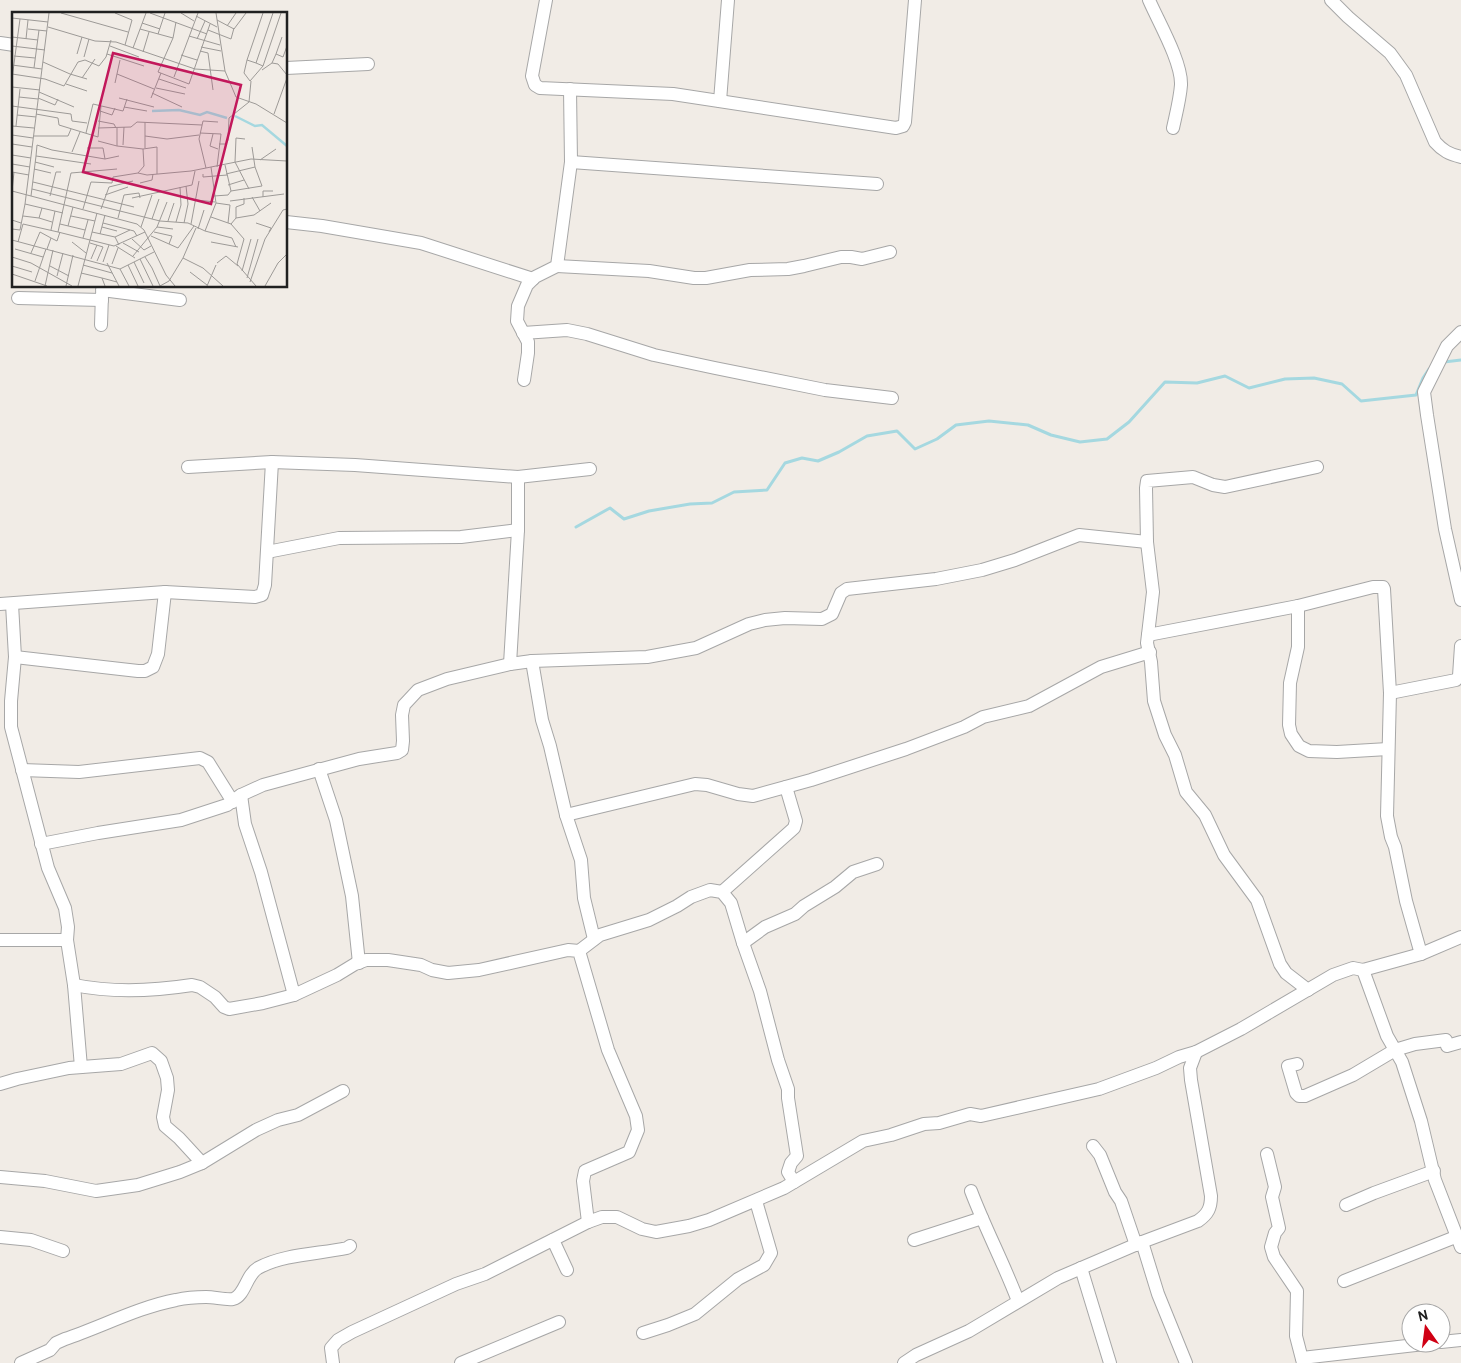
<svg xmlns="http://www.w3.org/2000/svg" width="1461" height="1363" viewBox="0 0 1461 1363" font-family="Overpass,sans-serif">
<rect width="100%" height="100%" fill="#f1ece6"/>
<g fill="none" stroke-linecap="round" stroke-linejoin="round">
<g stroke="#a5d8e0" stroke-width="3">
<polyline points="1444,362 1461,360"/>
<polyline points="576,527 610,508 624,519 649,511 690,504 712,503 734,492 767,490 785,463 802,458 818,461 839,452 867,436 897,431 915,449 937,439 956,425 989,421 1028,425 1051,435 1080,442 1107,439 1129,422 1165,382 1197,383 1225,376 1249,388 1285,379 1314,378 1342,384 1361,401 1416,395 1423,378 1429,369"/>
</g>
<defs>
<g id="minor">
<polyline points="546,0 532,76 535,85 540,88 673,94 896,128 903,126 905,122 915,0"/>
<path d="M1149,0c9,21 33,62 32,85 -1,14 -5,29 -8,43"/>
<path d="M1331,0l17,17 42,36 16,22 29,67c8,9 14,12 26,15"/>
<polyline points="0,43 14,45"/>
<polyline points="286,68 368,64"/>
<polyline points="720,101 728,0"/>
<polyline points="571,162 877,184"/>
<polyline points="286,222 322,226 421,243 533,279"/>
<polyline points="557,266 649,271 694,278 706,278 750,270 788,269 804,266 841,257 851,257 862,259 890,252"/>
<polyline points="102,290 180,300"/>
<polyline points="18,298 102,300"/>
<polyline points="101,325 102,294"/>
<polyline points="1461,332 1447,346 1424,392 1427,415 1445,529 1461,600"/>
<polyline points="523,333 567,330 587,334 654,355 715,368 825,390 892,398"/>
<polyline points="524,380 528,353 528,342 517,321 518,306 527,285 535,277 557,266 571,162 570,89"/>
<polyline points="188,467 272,462 355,465 518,477 590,469"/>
<polyline points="267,552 339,538 461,537 518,530"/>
<polyline points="0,604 165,592 255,597 262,595 265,585 272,462"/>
<polyline points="1298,606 1298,647 1290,683 1289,725 1291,734 1299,746 1309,751 1337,752 1388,749"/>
<polyline points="1148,635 1298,606 1373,587 1383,587 1384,589 1390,693 1387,816 1391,837 1395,847 1406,901 1421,954"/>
<polyline points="15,657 138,671 145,671 153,667 158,654 165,592"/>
<polyline points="532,661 542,720 550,746 566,815 581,860 584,898 594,939"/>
<polyline points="510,664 518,530 518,477"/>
<polyline points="1390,693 1456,680 1459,676 1461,646"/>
<polyline points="319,769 336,820 352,896 359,963"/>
<polyline points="22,770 79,772 200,758 208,762 233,802"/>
<polyline points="241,795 245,824 261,872 294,995 337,975 355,964 366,960 388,960 421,965 432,970 448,973 479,970 568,950 579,951 608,1050 636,1116 638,1130 629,1152 585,1171 583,1181 588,1222"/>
<polyline points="566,815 695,784 707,785 738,794 753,796 811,780 906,749 964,727 983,717 1029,706 1101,667 1150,652"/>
<polyline points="41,844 98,833 181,820 227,805 241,795 263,785 359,759 397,753 402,750 403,741 402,715 404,705 418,690 447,679 510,664 532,661 647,657 696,648 749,624 765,620 785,618 822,619 832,614 841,593 847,589 936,579 982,570 1015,560 1079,535 1147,542"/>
<polyline points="722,892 794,828 796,821 786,787"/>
<polyline points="0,940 67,940 68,927 65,908 48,868 11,727 11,701 15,657 12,604"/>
<polyline points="67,940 74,985 81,1067"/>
<polyline points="743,943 765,927 795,914 804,906 835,887 853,872 877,864"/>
<polyline points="579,951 600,935 649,920 677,906 691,897 710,890 722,892 731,903 743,943 760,991 778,1060 788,1089 788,1098 797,1156 791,1163 788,1172 794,1182"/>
<polyline points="1363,970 1387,1036 1402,1062 1421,1121 1435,1180 1461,1247"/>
<path d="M74,985c39,8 79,6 118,0l8,2 15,10 9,10 5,2 34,-6 31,-8"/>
<polyline points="1308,990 1286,973 1280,964 1257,900 1224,855 1205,815 1186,792 1175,755 1165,735 1154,701 1151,662 1147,643 1153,592 1147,542 1146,488 1147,481 1193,477 1213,485 1225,487 1317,467"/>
<polyline points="1297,1064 1288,1066 1296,1093 1299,1096 1305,1096 1353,1075 1395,1050 1415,1044 1446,1040 1447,1046 1461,1042"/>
<polyline points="0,1084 17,1079 69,1068 121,1064 152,1053 161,1061 167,1078 168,1090 163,1117 165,1126 179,1138 202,1163 256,1130 278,1120 298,1115 343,1091"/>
<polyline points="1093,1146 1100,1155 1115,1192 1121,1201 1136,1245"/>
<polyline points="1267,1154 1275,1187 1272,1197 1279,1228 1275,1233 1271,1247 1274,1257 1297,1291 1296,1336 1303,1363"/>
<polyline points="0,1177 45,1181 96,1191 138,1185 180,1172 202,1163"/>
<path d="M971,1191c14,37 33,73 47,110"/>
<polyline points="1346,1205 1374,1193 1434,1171"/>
<polyline points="0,1237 31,1240 63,1251"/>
<polyline points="553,1240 567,1270"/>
<polyline points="914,1240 982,1218"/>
<polyline points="1142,1242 1158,1294 1186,1363"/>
<polyline points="1081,1268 1110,1363"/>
<polyline points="1344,1281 1458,1236"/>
<polyline points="643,1333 668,1325 695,1314 738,1279 764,1265 771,1253 756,1201"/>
<polyline points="1441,1342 1461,1340"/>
<polyline points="1302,1358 1433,1343"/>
<path d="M21,1363l29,-13 6,-7 9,-4c36,-12 74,-32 111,-39 9,-2 21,-3 30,-3 9,0 19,3 27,2 12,-3 13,-24 25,-31 26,-14 61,-14 89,-20l3,-2"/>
<polyline points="333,1363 331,1348 338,1340 352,1332 456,1284 485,1274 588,1222 602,1217 617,1217 642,1229 656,1232 689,1226 709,1220 784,1188 863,1141 891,1135 924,1124 939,1123 970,1114 981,1116 1099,1089 1156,1068 1179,1057 1196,1052 1241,1029 1333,975 1353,968 1363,970 1421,954 1461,937"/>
<polyline points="461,1363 559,1322"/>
<path d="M904,1363l12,-8 53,-24 89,-53 84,-36 56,-21c10,-7 13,-13 13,-25l-20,-116 -1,-12 6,-16"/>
</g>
</defs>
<use href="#minor" stroke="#a7a7a7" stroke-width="14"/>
<use href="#minor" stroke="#fff" stroke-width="12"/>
</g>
<g transform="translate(12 12)">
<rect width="275" height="275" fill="#f1ece6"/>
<path fill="none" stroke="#a5d8e0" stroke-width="2.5" d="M140,99l27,-1 21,5 7,-3 20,6M223,104l20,10 7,-1 25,21"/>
<path fill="none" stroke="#9d9a97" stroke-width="1" d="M49,1l67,19M103,1l17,7 -7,25M138,1l57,21M169,1l13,8M204,1l9,58 11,26 20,7 31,19M251,1l-16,47 9,3 17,-50M184,4l21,11M0,6l36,4M205,8l17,9 12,-16M164,10l-3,16 -15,34 31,12 21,-60M130,11l18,6M215,14l9,-13M36,15l47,14 21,1 79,27 30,2M16,17l19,2M128,17l33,9M196,18l23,9 3,-11M146,22l7,-21M177,24l31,9M0,25l26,3M270,25l-6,17 7,3 4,-11M14,27l2,-19M185,27l8,-18M0,34l33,4M98,34l29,11M189,35l20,4M121,36l13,-35M188,39l8,2 5,37M131,40l6,-20M65,42l5,-17M95,42l37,12M169,43l16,5M2,44l21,2M3,44l5,-37M72,45l5,-18M235,48l-3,13 6,8 13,-15M31,50l27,12M244,51l7,3 18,-53M260,51l6,1 9,11M0,53l30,4M22,56l5,-38M250,58l10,-7 4,-9M0,62l33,5 19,7 14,-24 7,-2 14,6 7,-9 5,-17M58,62l17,5M105,62l37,15M162,65l24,-64M70,66l13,-19M0,67l3,-23M147,67l27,9M103,71l5,-23M54,72l21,7M0,75l28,3M144,76l29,6M27,80l35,15M140,81l30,14M7,85l19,2M26,86l17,7 3,-6M107,86l35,9M139,86l10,-25M0,94l59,8 1,7 15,2M112,95l23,4M88,99l12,4 3,-7M24,102l22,4 1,7 39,12 3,-31M262,102l13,-36M5,103l19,2M86,109l16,3 2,4M0,114l22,2M4,114l4,-37M86,116l33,-1 6,-5 65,3M105,116v18l26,3 1,17 -6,7M74,121l7,-29 30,7 4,-12M188,121l21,1 -4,33M201,122l-3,12 8,3M0,123l21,3M22,124h34l3,-7M133,124l22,3 32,-4M233,127l-9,-1 -1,24 14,27M86,129l19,5M0,132l20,3M207,132h7l2,-4 1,-22 20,-16 2,-21M111,133l1,-18M240,135l3,20M75,136h16l2,11 14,-3M133,136v-26M131,137l14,-2v27M60,140l8,-20M0,143l19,3M248,148l16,-11M23,150l19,5M0,152l18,3M79,152l-55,-8 1,-11 15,5 53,9M213,153l6,26M194,156l-7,-29 4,-18 15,1M22,157l17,4M105,157l-46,4 -13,59 56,14 31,-14M0,160l17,3M191,162v3l24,-2M214,162l29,-7 7,19 -31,5M21,170l101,25M128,171l12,-3 1,-6M216,173l16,-5M20,177l128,32 28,2 17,8 11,-28 -5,-36M0,179l125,33 7,6 22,45 9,11M0,179l2,-19M93,183l23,-8M19,184l5,-40M38,184l6,-24h5M202,184l14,-1 3,-4M240,185l8,14M251,185v-6h10M120,186l60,-13 3,-14M185,188l18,2M218,189l54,-7M204,191l14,2 -2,18M13,192l38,9M0,196v12l9,3M30,196l-3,10 13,4M71,197l8,-27 21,1 1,-6 25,-4 9,2 44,-4 60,-12 36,2M89,197l8,-22 24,-6M11,204l16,2M59,204l24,5M199,205l20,7 5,-6 18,-3 17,-12M106,206l6,-23 15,-2 1,5M224,206v-11l8,-3v-6M140,207l7,-20M156,209l6,-18M164,210l5,-17 -1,-18M91,211l31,8 3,5M172,211l4,-19 -2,-18M244,211l15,5 -2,4M48,212l25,6M179,212l8,-43M219,212l13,15 -7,25 19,22M56,214l5,-19M90,215l15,4M129,215l11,-32M145,215l16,2M0,217l8,1 5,-26 24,-191M186,217l6,-19M39,218l4,-19M193,219l27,7 4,9M80,220l23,5 4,8M142,220l18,4 -3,8M88,222l5,-19M139,224l27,12 16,-22M103,225l15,-7M39,226l6,3 3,-9M71,226l5,-18M120,227l12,11 7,-4M0,228l108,29M6,230l5,-18 35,8M60,230l14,11M199,230l27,5M78,231l13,4 -6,14M111,231l16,9M104,234l19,12M3,237l28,8M19,241l9,-21 11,6 -4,11M121,244l24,-29 10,-25M0,245l19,6 41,23M133,245l7,11 8,18 9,-5 14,-23 20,10 20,18M171,246l13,-30M79,247l6,-14M128,247l13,27M91,250l6,-17M122,250l10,21M95,251l12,23M205,251l9,-7 12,10M100,252l6,-16M71,253l29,8M116,253l10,21M0,254l20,6M38,254l19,10M230,259l9,-32M178,260l17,13M69,261l21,5 3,8M0,262l35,12M45,264l6,-23M90,266l15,4M235,266l11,-39M23,269l11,-32M238,270l15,-43 18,-29 4,-1M33,274l8,-36M54,274l7,-31M66,274l19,-73M117,274l-9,-17 34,-17M195,274l9,-21M253,274l13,-23 9,-9"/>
<path fill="#c2185b" fill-opacity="0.15" stroke="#c2185b" stroke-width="2.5" d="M101,41l128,32 -30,119 -128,-32z"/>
<rect width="275" height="275" fill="none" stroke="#202020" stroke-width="2.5"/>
</g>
<g transform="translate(1426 1328) rotate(346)"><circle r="24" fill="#ffffff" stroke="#a6a6a6"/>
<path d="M0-4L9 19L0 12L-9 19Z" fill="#d00014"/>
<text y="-8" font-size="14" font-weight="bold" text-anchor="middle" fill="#202020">N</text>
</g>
</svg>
